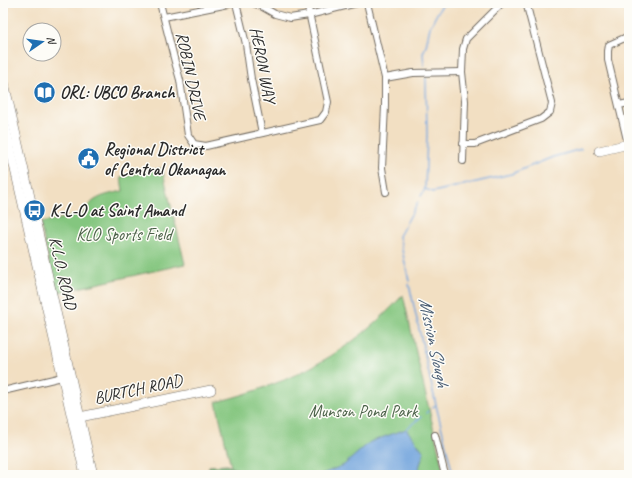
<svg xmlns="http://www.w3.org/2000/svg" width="632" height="478" viewBox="0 0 632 478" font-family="Caveat,sans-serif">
<rect width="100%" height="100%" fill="#fdfcf7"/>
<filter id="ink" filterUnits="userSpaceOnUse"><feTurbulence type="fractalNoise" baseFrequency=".025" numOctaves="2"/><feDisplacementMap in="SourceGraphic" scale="8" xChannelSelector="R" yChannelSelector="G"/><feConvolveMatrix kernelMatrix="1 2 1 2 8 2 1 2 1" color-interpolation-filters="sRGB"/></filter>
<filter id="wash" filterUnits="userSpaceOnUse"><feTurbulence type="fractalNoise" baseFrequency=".012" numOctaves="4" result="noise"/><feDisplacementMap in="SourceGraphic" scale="16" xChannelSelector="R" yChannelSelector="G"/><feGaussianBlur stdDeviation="0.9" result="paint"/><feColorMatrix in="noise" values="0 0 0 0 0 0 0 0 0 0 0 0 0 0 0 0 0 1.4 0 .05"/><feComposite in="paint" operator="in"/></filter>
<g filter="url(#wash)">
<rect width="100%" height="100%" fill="#f2dfc2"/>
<g fill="#84c67f" stroke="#587855">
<path d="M162,168l23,96 -129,29 -16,-70 43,-9c9,-18 23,-19 40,-23l-2,-14z"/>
<path d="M403,295l41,180h-211l-17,-73c76,-19 135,-49 187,-107z"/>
</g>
<polygon fill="#6bab6e" stroke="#4b6b4c" points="227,465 251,475 208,475 209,466"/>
<polygon fill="#72a4dd" stroke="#4e6884" points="406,429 424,452 419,468 421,475 321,475 322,474 344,465 370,442"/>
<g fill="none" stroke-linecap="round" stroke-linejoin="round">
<g stroke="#72a4dd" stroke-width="1.5">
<polyline points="424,66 423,53 426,46 430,27 440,8 445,3"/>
<polyline points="425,189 433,192 511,174 553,157 581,149"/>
<polyline points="421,196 425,189 427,135 426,78"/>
<polyline points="409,281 399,236 418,202"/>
<polyline points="409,284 436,405 433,407"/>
<polyline points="436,405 453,475"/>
<polyline points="426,413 428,411"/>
<polyline points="406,429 421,417"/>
</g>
</g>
</g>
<g filter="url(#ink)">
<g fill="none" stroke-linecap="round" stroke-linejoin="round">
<defs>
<g id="minor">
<polyline points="160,3 175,62 180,80 188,135 194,144 206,146 320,120 326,112 328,102 307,3"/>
<polyline points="236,3 246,44 251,79 262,133"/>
<polyline points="253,3 261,6 275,14 290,18 309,15 357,3"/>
<polyline points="367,3 385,78 385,106 382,168 386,192"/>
<polyline points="164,17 234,3"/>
<polyline points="385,78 413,73 462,72"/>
<polyline points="619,105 629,103"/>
<polyline points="463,144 475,144 541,119 550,112 552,103 527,6 525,3"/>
<polyline points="628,144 608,60 608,51 609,45 629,36"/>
<polyline points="463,161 465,101 462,72 463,49 466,39 502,3"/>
<polyline points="3,391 62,377"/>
<polyline points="435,435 445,475"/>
</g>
<g id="secondary">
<polyline points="3,78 93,475"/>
<polyline points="3,117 85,475"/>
<polyline points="599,151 629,144"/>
<polyline points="75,418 211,390"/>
</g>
</defs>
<use href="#minor" stroke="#716a60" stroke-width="8"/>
<use href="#secondary" stroke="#716a60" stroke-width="10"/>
<use href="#minor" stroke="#fff" stroke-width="6"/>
<use href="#secondary" stroke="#fff" stroke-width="9"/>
</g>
</g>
<defs>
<symbol id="library-disc" viewBox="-11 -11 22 22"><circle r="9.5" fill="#1f6fb2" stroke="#fdfcf7"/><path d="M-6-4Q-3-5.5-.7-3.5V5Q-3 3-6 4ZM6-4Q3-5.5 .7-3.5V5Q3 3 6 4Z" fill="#fff"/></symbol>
<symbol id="civic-disc" viewBox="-11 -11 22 22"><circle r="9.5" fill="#1f6fb2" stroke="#fdfcf7"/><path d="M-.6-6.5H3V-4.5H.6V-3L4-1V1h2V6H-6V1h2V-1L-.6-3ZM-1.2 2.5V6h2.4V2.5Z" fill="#fff"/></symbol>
<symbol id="bus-disc" viewBox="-11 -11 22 22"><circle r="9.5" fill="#1f6fb2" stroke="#fdfcf7"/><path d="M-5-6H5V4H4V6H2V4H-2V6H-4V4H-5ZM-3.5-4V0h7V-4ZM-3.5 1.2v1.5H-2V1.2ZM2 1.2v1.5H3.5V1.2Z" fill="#fff"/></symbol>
</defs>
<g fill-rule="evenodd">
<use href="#library-disc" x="32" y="80" width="25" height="25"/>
<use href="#civic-disc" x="76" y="146" width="25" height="25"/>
<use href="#bus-disc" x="22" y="198" width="25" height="25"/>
</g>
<g text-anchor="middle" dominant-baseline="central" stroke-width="3" stroke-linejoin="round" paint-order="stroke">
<g font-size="17" fill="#2b2b2b" stroke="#fdfcf7">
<text transform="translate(263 65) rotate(79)">HERON WAY</text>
<text transform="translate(191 76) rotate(78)">ROBIN DRIVE</text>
<text transform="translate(63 273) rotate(77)">K.L.O. ROAD</text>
<text transform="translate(138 389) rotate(-12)">BURTCH ROAD</text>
</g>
<g font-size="17" font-weight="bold" fill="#2b2b2b" stroke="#fdfcf7" text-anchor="start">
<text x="60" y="92">ORL: UBCO Branch</text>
<text x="104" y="149">Regional District<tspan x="104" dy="20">of Central Okanagan</tspan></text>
<text x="50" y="210">K-L-O at Saint Amand</text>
</g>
<g font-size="17" fill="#4a6148" stroke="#fdfcf7">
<text x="124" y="234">KLO Sports Field</text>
<text x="363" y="411">Munson Pond Park</text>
</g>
<g font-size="18" font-style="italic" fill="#475b72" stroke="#fdfcf7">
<text transform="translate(434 342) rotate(78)">Mission Slough</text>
</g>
</g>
<rect width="632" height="478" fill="none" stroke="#fdfcf7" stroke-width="16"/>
<g transform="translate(42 42) rotate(77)"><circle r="19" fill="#fdfcf7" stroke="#a9a8a5"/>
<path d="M0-3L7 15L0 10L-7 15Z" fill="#1f6fb2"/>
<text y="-6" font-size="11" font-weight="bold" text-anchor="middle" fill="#2b2b2b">N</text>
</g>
</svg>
